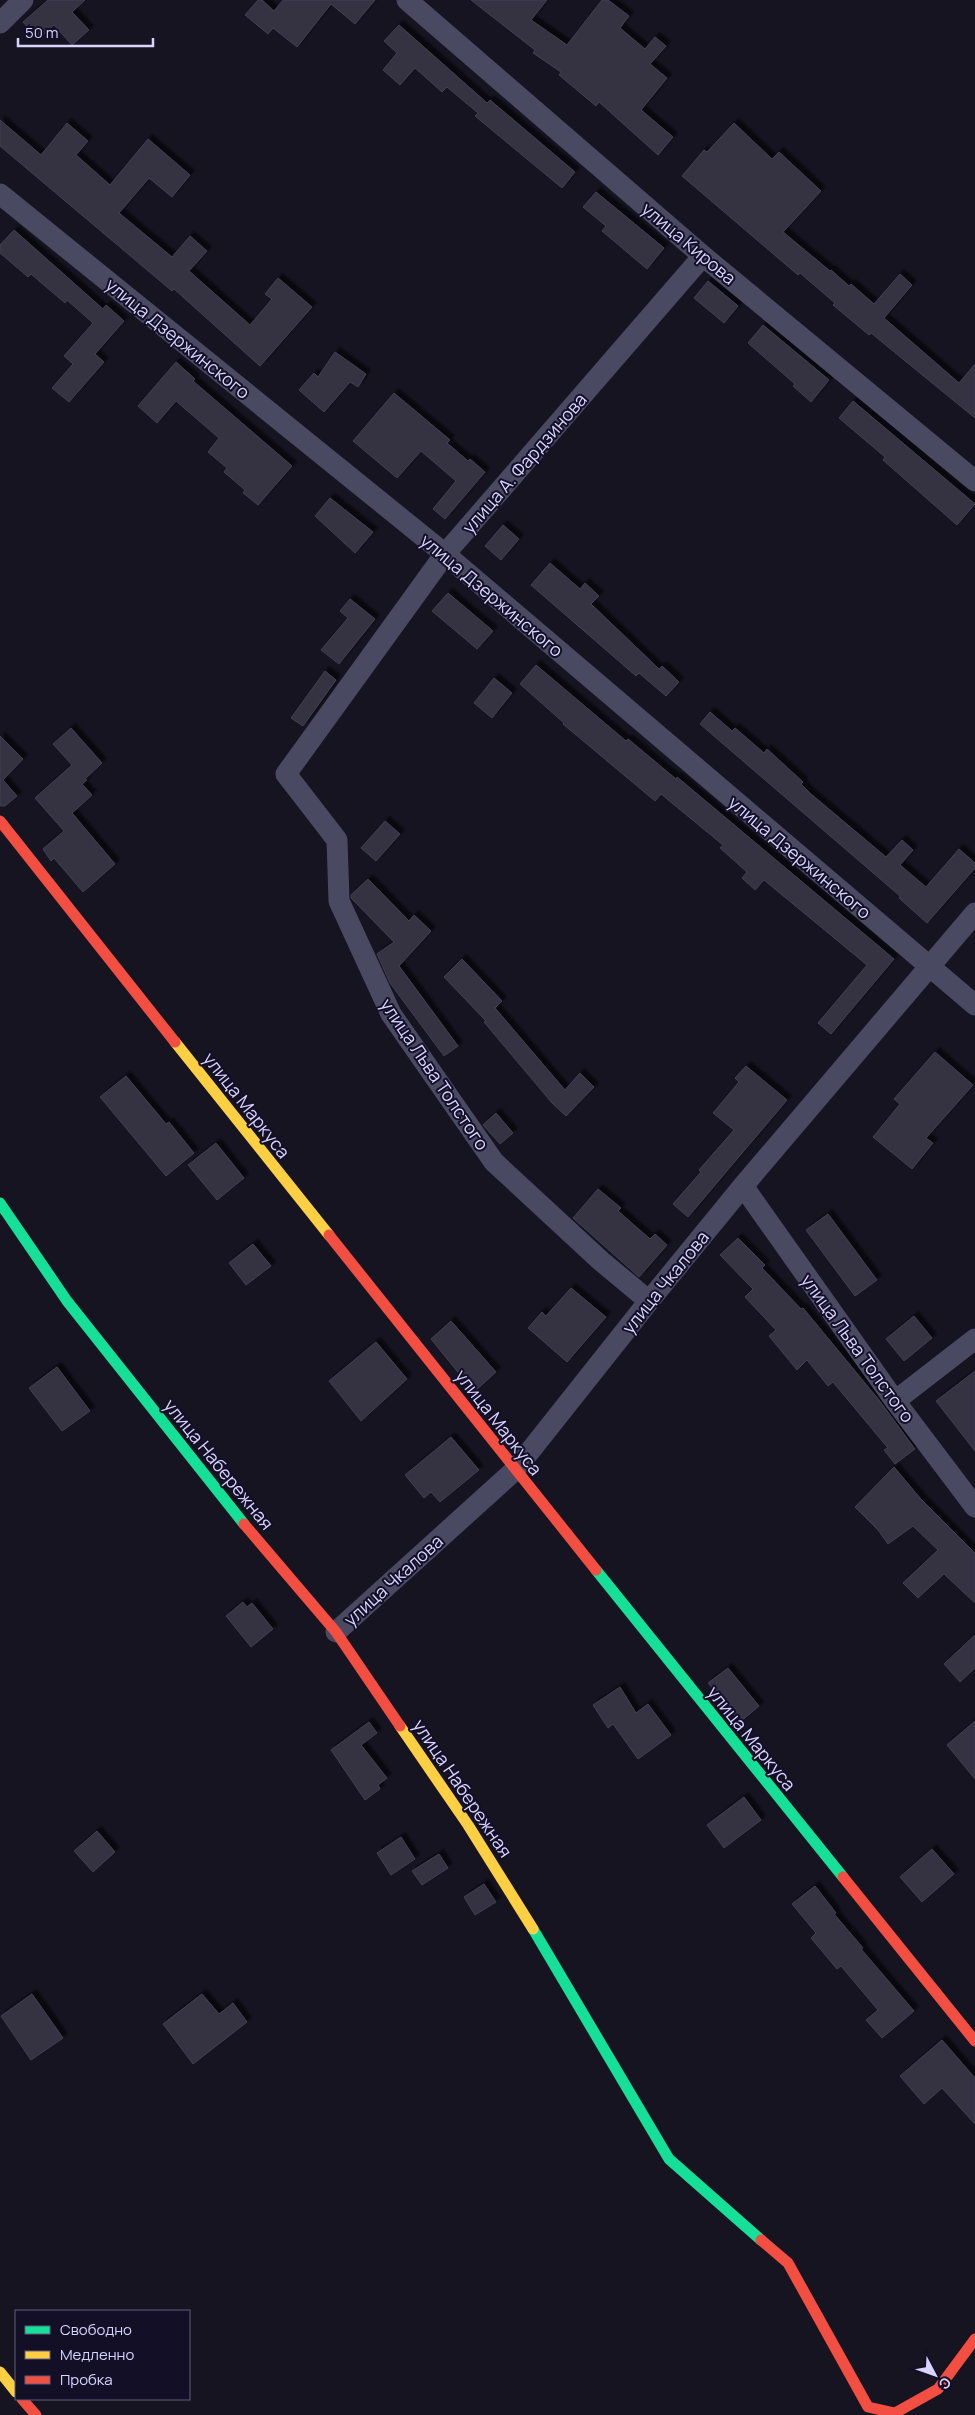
<svg xmlns="http://www.w3.org/2000/svg" width="975" height="2415" viewBox="0 0 975 2415" font-family="Manrope,sans-serif">
<defs>
<filter id="shadow"><feDropShadow dx="4.5" dy="-4.5" stdDeviation="1" flood-color="#0009"/></filter>
</defs>
<rect width="100%" height="100%" fill="#161421"/>
<g fill="#343243" stroke="#433f54" filter="url(#shadow)">
<polygon points="48,0 85,0 72,12 89,30 72,45 54,25 38,39 23,22"/>
<polygon points="258,0 262,0 274,11 283,0 375,0 355,24 331,4 297,47 273,28 268,34 245,15"/>
<polygon points="471,0 547,0 531,20 567,45 602,0 608,0 629,16 620,28 645,49 655,37 666,46 650,64 667,78 641,110 673,137 658,155 599,102 596,106 559,75 561,72 533,53 535,50"/>
<polygon points="399,25 487,103 490,100 575,172 562,188 475,116 478,113 447,87 442,92 415,68 400,85 383,70 397,53 384,41"/>
<polygon points="0,120 41,155 67,123 88,141 76,155 110,185 148,139 190,175 172,197 149,178 119,213 172,257 190,236 207,251 189,271 250,325 272,299 265,294 278,278 312,307 260,366 174,289 172,291 0,146"/>
<polygon points="734,123 772,159 779,152 821,191 783,232 830,271 831,270 849,286 851,284 874,304 900,274 912,285 884,318 959,383 975,364 975,418 871,333 869,335 833,305 835,303 800,273 798,275 682,176 704,150 707,152"/>
<polygon points="596,192 664,248 647,269 602,231 606,226 583,207"/>
<polygon points="14,230 103,309 106,305 124,321 95,354 104,362 69,402 52,388 73,364 64,356 93,323 67,300 65,303 31,274 28,277 0,253 0,245"/>
<polygon points="708,281 738,306 724,323 694,298"/>
<polygon points="763,325 829,380 811,402 793,386 795,384 748,343"/>
<polygon points="335,352 366,374 358,387 350,382 324,412 299,390 314,373 318,377"/>
<polygon points="176,362 195,379 193,381 292,466 258,505 243,493 245,490 224,472 227,468 208,452 219,438 176,401 157,423 138,406"/>
<polygon points="394,393 450,440 447,443 468,461 470,459 485,472 445,519 433,509 456,481 421,451 397,478 353,441"/>
<polygon points="853,401 975,504 957,525 883,460 885,457 839,418"/>
<polygon points="330,498 373,532 355,553 315,516"/>
<polygon points="503,525 519,539 501,560 485,546"/>
<polygon points="550,563 580,589 585,583 599,596 591,604 659,669 662,666 679,682 666,696 639,673 636,676 531,585"/>
<polygon points="448,593 493,631 477,649 432,611"/>
<polygon points="350,599 375,619 339,664 321,650 348,618 340,611"/>
<polygon points="536,665 626,741 628,739 676,779 677,777 894,959 831,1034 818,1023 867,965 764,880 755,890 742,878 747,872 720,848 723,845 661,794 655,801 563,724 564,723 520,684"/>
<polygon points="325,671 336,680 303,726 291,718"/>
<polygon points="494,678 512,693 492,718 474,703"/>
<polygon points="710,712 732,731 735,728 764,753 767,749 803,782 801,784 811,794 886,857 902,840 913,850 900,865 926,887 959,849 975,863 975,868 927,923 899,898 900,896 700,724"/>
<polygon points="71,728 102,763 85,779 87,780 82,784 92,795 72,813 115,864 83,892 54,858 51,861 43,849 64,831 35,798 72,765 53,744"/>
<polygon points="0,736 23,759 3,780 17,796 5,806 0,806"/>
<polygon points="385,821 400,834 376,861 361,848"/>
<polygon points="368,879 409,921 414,915 431,931 399,966 458,1046 444,1056 390,983 377,954 394,942 351,898 351,895"/>
<polygon points="462,959 502,1001 495,1008 565,1090 580,1073 594,1087 566,1116 552,1103 484,1022 486,1021 444,977"/>
<polygon points="935,1052 973,1085 926,1138 933,1143 912,1169 873,1137 900,1104 894,1099"/>
<polygon points="746,1066 787,1100 688,1217 673,1204 701,1172 699,1170 734,1130 713,1113 739,1082 735,1078"/>
<polygon points="126,1076 166,1124 169,1122 194,1153 166,1176 100,1097"/>
<polygon points="496,1113 513,1133 500,1144 483,1125"/>
<polygon points="216,1143 244,1178 217,1200 188,1165"/>
<polygon points="598,1189 621,1208 618,1211 650,1239 655,1234 667,1245 639,1277 573,1218"/>
<polygon points="828,1214 877,1280 855,1296 806,1230"/>
<polygon points="738,1238 765,1265 762,1268 801,1309 803,1308 879,1400 915,1449 895,1464 884,1450 888,1448 833,1382 828,1386 807,1360 797,1370 769,1336 776,1330 745,1297 753,1289 720,1255"/>
<polygon points="253,1244 271,1266 246,1285 229,1263"/>
<polygon points="571,1288 606,1317 567,1362 528,1328 542,1312 546,1316"/>
<polygon points="914,1316 932,1338 904,1361 886,1339"/>
<polygon points="451,1321 496,1372 474,1392 431,1339"/>
<polygon points="376,1342 407,1379 361,1421 329,1381"/>
<polygon points="57,1367 90,1411 62,1431 29,1388"/>
<polygon points="975,1371 975,1451 936,1401"/>
<polygon points="451,1437 479,1470 440,1502 431,1492 424,1498 405,1475"/>
<polygon points="894,1467 920,1498 975,1553 975,1603 944,1574 918,1598 903,1583 938,1550 913,1526 888,1544 878,1530 855,1507"/>
<polygon points="243,1602 247,1607 252,1603 273,1629 251,1647 226,1616"/>
<polygon points="975,1635 975,1668 960,1682 944,1664"/>
<polygon points="728,1668 759,1706 740,1722 708,1683"/>
<polygon points="620,1687 636,1713 648,1704 671,1735 638,1759 613,1724 608,1728 593,1705"/>
<polygon points="975,1721 975,1779 947,1745"/>
<polygon points="369,1722 377,1733 361,1745 387,1778 378,1785 380,1789 365,1800 331,1750"/>
<polygon points="744,1797 761,1820 724,1848 707,1825"/>
<polygon points="97,1831 115,1852 93,1872 74,1851"/>
<polygon points="401,1837 415,1859 391,1875 377,1853"/>
<polygon points="932,1849 954,1874 922,1902 900,1877"/>
<polygon points="439,1854 448,1868 422,1885 412,1871"/>
<polygon points="484,1884 496,1902 475,1915 464,1897"/>
<polygon points="815,1886 836,1913 834,1914 863,1948 861,1949 914,2011 882,2038 866,2020 878,2010 841,1966 837,1969 811,1938 816,1933 792,1904"/>
<polygon points="32,1994 63,2038 31,2060 1,2016"/>
<polygon points="202,1994 219,2014 233,2003 247,2022 193,2064 163,2024"/>
<polygon points="942,2040 975,2078 975,2124 942,2088 924,2104 900,2076"/>
</g>
<g fill="none" stroke-linecap="round" stroke-linejoin="round">
<g stroke="#4a4962" stroke-width="21">
<polyline points="407,0 703,256 975,481"/>
<polyline points="0,23 23,0"/>
<polyline points="0,194 445,554 975,1005"/>
<polyline points="743,1186 895,1401 975,1507"/>
<polyline points="649,1301 601,1261 494,1162 391,1014 339,901 337,840 286,774 445,554 703,256"/>
<polyline points="895,1401 975,1339"/>
<polyline points="336,1632 515,1470 649,1301 743,1186 975,913"/>
</g>
<g stroke="#16e098" stroke-width="11">
<polyline points="0,1203 67,1301 244,1524"/>
<polyline points="596,1570 843,1877"/>
<polyline points="533,1929 669,2159 761,2240"/>
</g>
<g stroke="#ffcf43" stroke-width="11">
<polyline points="175,1042 329,1235"/>
<polyline points="400,1726 468,1825 533,1929"/>
<polyline points="0,2372 16,2392"/>
</g>
<g stroke="#f24e42" stroke-width="11">
<polyline points="0,821 175,1042"/>
<polyline points="329,1235 596,1570"/>
<polyline points="244,1524 336,1632 400,1726"/>
<polyline points="843,1877 975,2041"/>
<polyline points="761,2240 788,2263 868,2407 895,2413 938,2389 975,2339"/>
<polyline points="22,2399 36,2415"/>
</g>
</g>
<g text-anchor="middle" dominant-baseline="central" stroke-width="4" stroke-linejoin="round" paint-order="stroke">
<g font-size="18" fill="#d9d4ff" stroke="#130f26">
<text transform="translate(689 243) rotate(40)">улица Кирова</text>
<text transform="translate(178 338) rotate(39)">улица Дзержинского</text>
<text transform="translate(524 463) rotate(-49)">улица А. Фардзинова</text>
<text transform="translate(492 595) rotate(40)">улица Дзержинского</text>
<text transform="translate(800 857) rotate(40)">улица Дзержинского</text>
<text transform="translate(435 1074) rotate(56)">улица Льва Толстого</text>
<text transform="translate(247 1105) rotate(52)">улица Маркуса</text>
<text transform="translate(665 1282) rotate(-51)">улица Чкалова</text>
<text transform="translate(858 1348) rotate(54)">улица Льва Толстого</text>
<text transform="translate(499 1422) rotate(52)">улица Маркуса</text>
<text transform="translate(219 1464) rotate(51)">улица Набережная</text>
<text transform="translate(393 1580) rotate(-42)">улица Чкалова</text>
<text transform="translate(752 1738) rotate(51)">улица Маркуса</text>
<text transform="translate(463 1788) rotate(56)">улица Набережная</text>
</g>
</g>
<rect x="15" y="2310" width="175" height="90" fill="#130f26" stroke="#625e7d"/>
<rect x="25" y="2326" width="25" height="8" fill="#16e098" stroke="#625e7d"/>
<text x="60" y="2335" font-size="15" fill="#d9d4ff">Свободно</text>
<rect x="25" y="2351" width="25" height="8" fill="#ffcf43" stroke="#625e7d"/>
<text x="60" y="2360" font-size="15" fill="#d9d4ff">Медленно</text>
<rect x="25" y="2376" width="25" height="8" fill="#f24e42" stroke="#625e7d"/>
<text x="60" y="2385" font-size="15" fill="#d9d4ff">Пробка</text>
<g transform="translate(935 2375) rotate(131)" stroke="#130f26" stroke-width="4" paint-order="stroke">
<path d="M0-4L9 19L0 12L-9 19Z" fill="#d9d4ff"/>
<text y="-8" font-size="14" font-weight="bold" text-anchor="middle" fill="#d9d4ff">С</text>
</g>
<path d="M18 38v8h135v-8" fill="none" stroke="#d9d4ff" stroke-width="2.5"/>
<text x="25" y="38" font-size="15" fill="#d9d4ff" stroke="#130f26" stroke-width="4" paint-order="stroke">50 m</text>
</svg>
